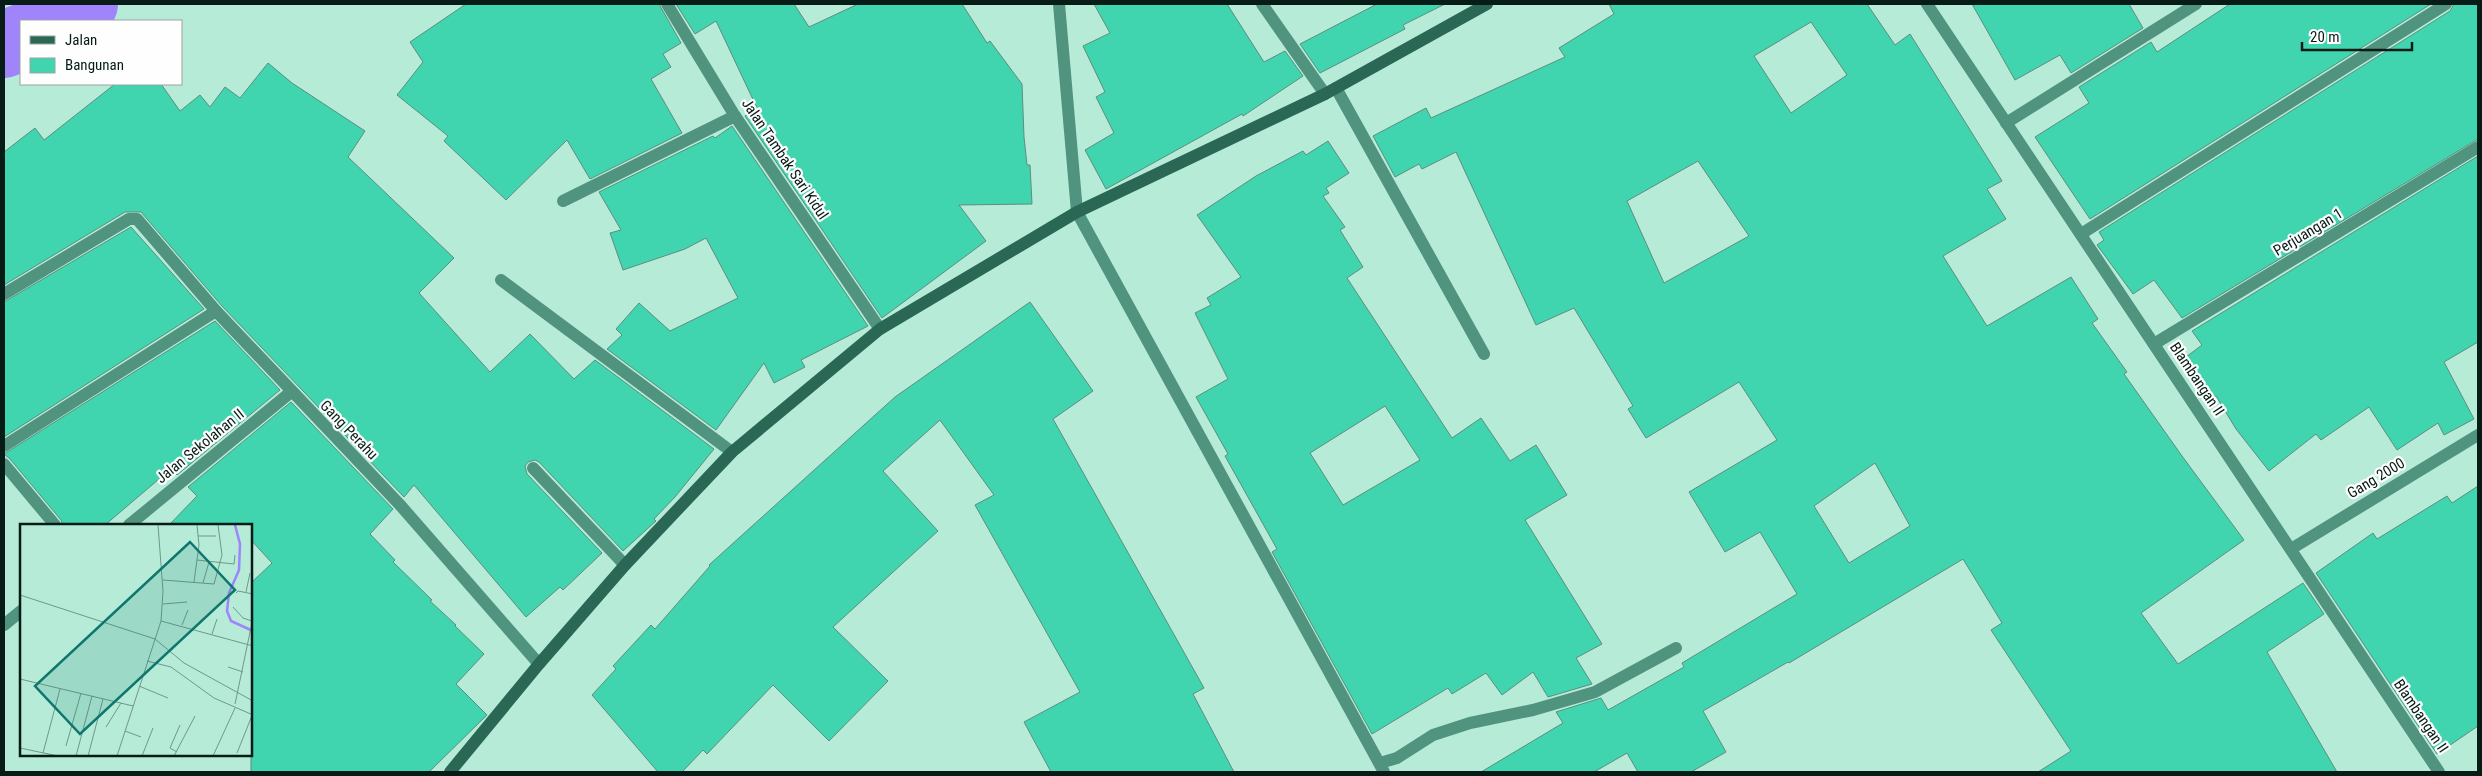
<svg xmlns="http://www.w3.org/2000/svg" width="2482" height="776" viewBox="0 0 2482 776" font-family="'Roboto Condensed',sans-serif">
<rect width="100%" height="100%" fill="#b6ebd8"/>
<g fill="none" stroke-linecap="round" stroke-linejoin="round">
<g stroke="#9f84fb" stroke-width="66">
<polyline points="58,21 70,16 85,4"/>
<polyline points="4,45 21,37"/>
</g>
</g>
<g fill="#41d5af" stroke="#5c8e7e" fill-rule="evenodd">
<polygon points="466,4 659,4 681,43 663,54 671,67 651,79 682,133 590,179 567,140 506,200 444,141 448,136 397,95 423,62 410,42"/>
<polygon points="676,4 794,4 809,27 858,4 962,4 987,43 990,41 1022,84 1024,137 1027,165 1030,165 1032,204 959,205 986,241 882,318 745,116 757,108 716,21 695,34"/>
<polygon points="1094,4 1227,4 1264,62 1285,51 1303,76 1243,116 1242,114 1106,189 1085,150 1114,133 1096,97 1105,92 1083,46 1110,33"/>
<polygon points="1377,4 1445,4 1403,25 1405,29 1320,73 1300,44"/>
<path d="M1609,4h258l28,41 15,-11 92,147 -15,8 19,30 -63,37 44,70 84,-49 27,42 -6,4 35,49 -3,2 58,82 62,84 -103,73 37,51 125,-81 21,31 -57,38 70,120h-299l33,-21 -80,-121 11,-7 -39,-64 -174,104 -1,-1 -85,49 23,41 -35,20h-53l-11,-19 -33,19h-113l82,-49 -7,-11 45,-14 7,12 76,-43 -2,-4 115,-69 -37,-62 -35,20 -36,-60 88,-52 -38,-58 -93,56 -18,-29 5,-3 -59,-98 -38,17 -80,-173 -34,17 -3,-5 -24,13 -22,-41 53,-28 5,10 134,-61 -6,-9 55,-34zM1811,22l36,53 -56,38 -37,-57zM1698,161l51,75 -85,47 -37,-82zM1875,463l35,63 -61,37 -35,-57z"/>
<polygon points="1972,4 2129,4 2143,28 2071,73 2060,55 2015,80"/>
<polygon points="2230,4 2431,4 2090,219 2035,137 2089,103 2079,87 2151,42 2157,52"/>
<polygon points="2454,4 2478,4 2478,139 2182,318 2154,280 2133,294 2097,245 2104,240 2099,232 2450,11"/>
<polygon points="268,63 292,83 365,131 348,157 454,258 419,293 490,372 530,334 574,379 595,360 714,449 675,497 654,519 656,521 623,551 539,462 535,460 528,462 525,466 527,474 602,553 563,590 560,587 526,617 414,485 404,497 222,306 141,212 125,212 4,285 4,152 35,128 44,140 115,84 161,84 180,111 200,95 210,107 225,87 240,98"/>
<polygon points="732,126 868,326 801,360 805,367 774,383 764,363 716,430 607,349 622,335 616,329 639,303 670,331 738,298 706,238 685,249 623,270 610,233 621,230 599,192 713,136 715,138"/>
<path d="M1328,141l21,32 -23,15 3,5 -6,3 22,31 -5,3 23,37 -16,11 105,160 29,-20 29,43 26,-16 31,50 -42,25 77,124 -26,14 16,26 -44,13 -15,-25 -31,23 -16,-22 -34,21 -4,-6 -76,46 -100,-182 5,-3 -52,-93 3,-2 -32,-57 32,-18 -33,-66 16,-8 -4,-7 34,-21 -44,-62 59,-39 47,-25 3,4zM1385,406l35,54 -77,45 -33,-52z"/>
<polygon points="2478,156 2478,342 2444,362 2474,419 2444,435 2438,423 2397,450 2369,407 2321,440 2316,434 2269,471 2236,429 2216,396 2212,399 2182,360 2202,345 2192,331"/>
<polygon points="131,227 204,309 4,437 4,302"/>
<polygon points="1030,302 1093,391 1053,419 1204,688 1193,694 1234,772 1051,772 1024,722 1080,692 975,505 994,495 940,420 883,471 938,531 833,627 888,681 829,741 773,685 707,754 703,750 682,772 658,772 592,695 616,669 613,666 651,625 655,629 710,566 709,565 895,397"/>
<polygon points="215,321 280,390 177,475 172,468 105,525 63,525 61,520 10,459 4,454"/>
<polygon points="291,402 393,509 370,534 395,560 393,562 432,600 430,601 456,625 455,626 484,654 456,684 487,715 429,772 251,772 251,583 272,563 251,540 251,525 169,525 197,496 188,487"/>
<polygon points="2478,486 2478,726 2437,754 2316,573 2373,533 2377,539 2447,496 2452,503"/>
</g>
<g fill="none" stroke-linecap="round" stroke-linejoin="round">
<g stroke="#50937e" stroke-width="12">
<polyline points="1336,88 1484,354"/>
<polyline points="1380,763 1397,758 1433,735 1470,723 1533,710 1595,692 1676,648"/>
</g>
<g stroke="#50937e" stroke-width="12">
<polyline points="667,4 735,116 880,329"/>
<polyline points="1059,4 1077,212 1384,772"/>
<polyline points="1262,4 1325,94"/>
<polyline points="1927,4 2439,772"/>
<polyline points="2006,123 2196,4"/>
<polyline points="563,201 735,116"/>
<polyline points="2081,234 2446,4"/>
<polyline points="501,280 732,452"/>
<polyline points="4,294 129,219 137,219 216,311 401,506 539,664"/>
<polyline points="2154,344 2478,147"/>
<polyline points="4,446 216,311"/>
<polyline points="4,464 55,525"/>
<polyline points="533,468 625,565"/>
<polyline points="129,525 291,392"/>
<polyline points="2291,549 2478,435"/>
<polyline points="4,625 21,611"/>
</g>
<polyline stroke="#2a6755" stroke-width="12" points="450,772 539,664 625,565 732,452 880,329 1077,212 1325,94 1487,4"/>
</g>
<g text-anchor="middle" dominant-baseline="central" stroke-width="4.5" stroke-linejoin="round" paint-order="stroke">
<g font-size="15" fill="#071c16" stroke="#fefefe">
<text transform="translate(785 159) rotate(56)">Jalan Tambak Sari Kidul</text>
<text transform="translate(2308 232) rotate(-31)">Perjuangan 1</text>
<text transform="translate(2197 379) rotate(56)">Blambangan II</text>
<text transform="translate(349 430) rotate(46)">Gang Perahu</text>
<text transform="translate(200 446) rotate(-39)">Jalan Sekolahan II</text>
<text transform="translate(2376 478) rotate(-31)">Gang 2000</text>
<text transform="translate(2421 716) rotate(56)">Blambangan II</text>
</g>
</g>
<g transform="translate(20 524)">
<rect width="232" height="232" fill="#b6ebd8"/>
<path fill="none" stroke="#9f84fb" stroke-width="2.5" d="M215,1l5,19 -1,26 -10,23 -2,18 4,10 22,10"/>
<path fill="none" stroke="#70988a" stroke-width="1" d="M178,12h18M177,36l37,4 1,-9M143,56l51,4 8,-29 -4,-30M174,58l5,-37 -2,-20M183,59l6,-21M226,68l4,-19M216,69l2,-2 15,3M0,71l135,44 29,24 69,38M143,80l24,-2M213,83l10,11 9,3M141,97l92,25M162,101l6,-15M192,110l5,-15M127,137l24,6 43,31 39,17M208,143l15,5M0,155l113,27M119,162l29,12M215,180l18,-86M86,203l15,-24M105,207l16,6M46,222l15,-53M0,224l38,8M157,228l-7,-4 10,-23M23,229l17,-64M217,229l16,-40M56,232l16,-60M68,232l15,-57M97,232l44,-135 2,-30 -5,-66M122,232l11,-28M154,232l21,-40M193,232l22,-48"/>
<path fill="#0f766e" fill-opacity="0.15" stroke="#0f766e" stroke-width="2.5" d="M170,18l45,48 -155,144 -45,-48z"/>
<rect width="232" height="232" fill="none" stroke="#071c16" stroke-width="2.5"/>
</g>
<rect width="2482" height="776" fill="none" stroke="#071c16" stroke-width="10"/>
<rect x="20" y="20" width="162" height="65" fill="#fefefe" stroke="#9ba4a1"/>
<rect x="30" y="36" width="25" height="8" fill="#2a6755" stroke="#9ba4a1"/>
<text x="65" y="45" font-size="15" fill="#071c16">Jalan</text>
<rect x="30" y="58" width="25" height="15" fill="#41d5af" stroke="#9ba4a1"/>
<text x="65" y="70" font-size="15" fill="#071c16">Bangunan</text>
<path d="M2302 42v8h110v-8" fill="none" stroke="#071c16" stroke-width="2.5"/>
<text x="2310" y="42" font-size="15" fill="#071c16" stroke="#fefefe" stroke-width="4" paint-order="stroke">20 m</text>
</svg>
